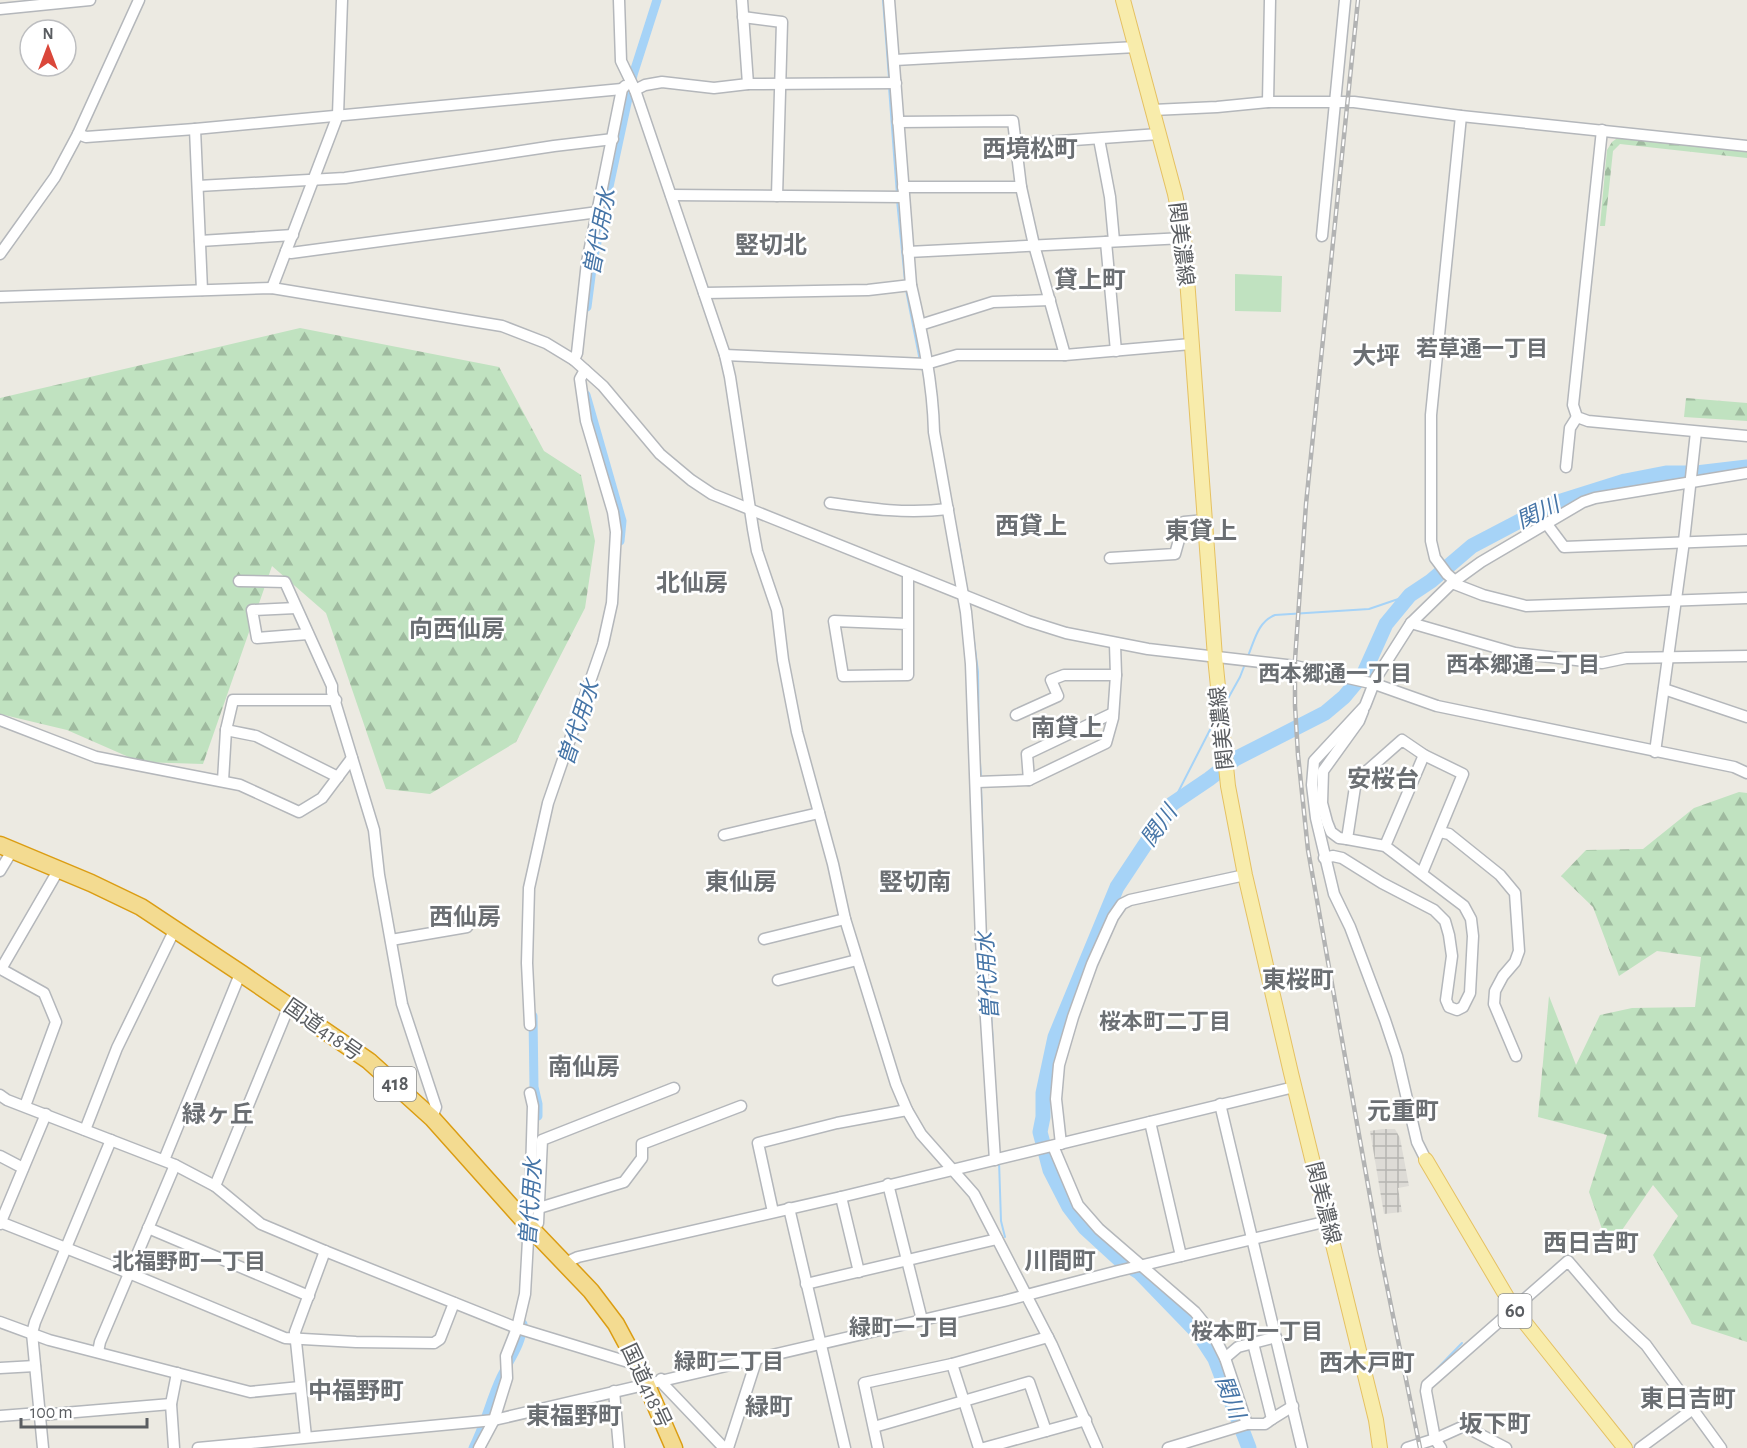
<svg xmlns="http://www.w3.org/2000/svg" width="1747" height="1448" viewBox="0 0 1747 1448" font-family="'Alegreya Sans','Noto Sans JP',sans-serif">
<defs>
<pattern id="industrial-grid" width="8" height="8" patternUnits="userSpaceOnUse" patternTransform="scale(1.5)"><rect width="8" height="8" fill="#dddbd6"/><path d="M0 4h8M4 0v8" fill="none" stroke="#b6b5b1"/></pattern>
<pattern id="forest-firs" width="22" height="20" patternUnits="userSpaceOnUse" patternTransform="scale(1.5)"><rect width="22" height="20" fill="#c0e2c0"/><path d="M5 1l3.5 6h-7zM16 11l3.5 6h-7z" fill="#9fba9f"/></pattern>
</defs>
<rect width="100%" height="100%" fill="#eceae2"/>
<polygon fill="url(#industrial-grid)" points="1382,1129 1395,1129 1400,1138 1409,1186 1398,1188 1402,1212 1384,1214 1370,1131"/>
<g fill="url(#forest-firs)">
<polygon points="1620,136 1747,150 1747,158 1620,144 1613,151 1605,226 1600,226 1607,150 1612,142"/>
<polygon points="300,328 499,367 544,451 581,475 595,541 585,608 516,742 430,794 386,789 326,613 272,566 203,764 140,762 67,730 0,714 0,398"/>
<polygon points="1686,398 1747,403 1747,421 1684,417"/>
<polygon points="1739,792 1747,793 1747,1342 1692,1324 1653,1255 1678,1216 1653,1185 1609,1249 1589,1192 1607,1135 1538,1117 1549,996 1576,1065 1600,1015 1632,1008 1695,1007 1701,957 1657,951 1619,976 1593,907 1561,876 1586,850 1643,849 1694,808"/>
</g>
<polygon fill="#c0e2c0" points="1235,274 1282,276 1281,312 1235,311"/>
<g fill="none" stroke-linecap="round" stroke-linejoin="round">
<g stroke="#a6d3f7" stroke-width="2">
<polyline points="883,0 889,78"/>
<polyline points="889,87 897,195"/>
<polyline points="897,200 905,281"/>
<polyline points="906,290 920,361"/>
<polyline points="922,366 925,381"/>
<polyline points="959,542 967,590"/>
<polyline points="973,634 978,672 979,754"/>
<path d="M1248,656c7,-17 10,-34 27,-41l94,-6 41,-14"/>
<polyline points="1226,702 1240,677 1245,664"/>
<polyline points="980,763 981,778"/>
<polyline points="981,786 984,883"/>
<polyline points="1172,804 1215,720"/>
<polyline points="989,984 993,1044"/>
<polyline points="999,1161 1001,1221 1005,1237"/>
<polyline points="1428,1378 1462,1343"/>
</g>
<g stroke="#a6d3f7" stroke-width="9">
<polyline points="587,307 593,261 633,75 657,0"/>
<polyline points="586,395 622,521 620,541"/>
<polyline points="533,1016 534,1087 538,1104 538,1116"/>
<path d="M473,1448c12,-23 17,-48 28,-71 9,-18 21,-33 22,-53"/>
</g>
<polyline stroke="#a6d3f7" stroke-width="15" points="1249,1448 1215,1359 1198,1333 1139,1272 1121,1261 1085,1228 1069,1207 1050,1170 1040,1132 1043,1117 1043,1093 1055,1037 1117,887 1172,804 1209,779 1235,759 1325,713 1344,697 1364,673 1386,624 1410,595 1431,581 1472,546 1552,504 1625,481 1666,473 1696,473 1747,467"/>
<defs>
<g id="minor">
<polyline points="619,0 621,61 635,90 725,355 730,377 753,529 757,551 777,610 783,660 797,732 833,864 845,919 896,1084 907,1110 921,1134 974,1194 1052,1345 1097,1448"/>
<polyline points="742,0 748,84"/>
<path d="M889,0l22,285c11,48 22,98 23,147l32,180 5,52 10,276 14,220"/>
<polyline points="0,9 90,0"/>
<polyline points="743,17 782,22 777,196"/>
<polyline points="895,60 1136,47"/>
<polyline points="635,90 645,85 662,82 714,88 748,84 896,83"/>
<polyline points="1268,102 1270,0"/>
<polyline points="1153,110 1217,107 1268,102 1354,102 1461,116 1747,146"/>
<polyline points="898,122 1013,121 1021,187 1034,245 1065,355"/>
<polyline points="195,129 202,290"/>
<polyline points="1602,130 1573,405 1577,417 1588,421 1747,436"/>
<polyline points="78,134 86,137 195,129 622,89"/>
<polyline points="1099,139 1110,197 1114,241"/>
<polyline points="1017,144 1159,134"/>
<polyline points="198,186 345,178 554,146 613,139"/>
<polyline points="903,187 1021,187"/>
<polyline points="671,195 903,197"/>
<polyline points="1322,236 1345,0"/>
<polyline points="200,241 293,235"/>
<polyline points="1106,242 1116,351"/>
<polyline points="286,251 291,253 598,212"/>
<polyline points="908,252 1184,238"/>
<polyline points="0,254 55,177 78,134 139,0"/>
<polyline points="272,288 338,115 342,0"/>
<polyline points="704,293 868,290 911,285"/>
<polyline points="0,297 272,288 502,326 546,343 574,360 603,386 660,454 691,480 712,494 1028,621 1066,633 1148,649 1295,666 1375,684 1437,706 1734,767 1747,773"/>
<polyline points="920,325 993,302 1050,300"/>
<polyline points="725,355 926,364 957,355 1065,355 1191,344"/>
<polyline points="574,360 577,353 587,262 622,89 625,86"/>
<polyline points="1566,467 1570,428 1577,417"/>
<path d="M830,503c40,6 78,11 118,6"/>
<polyline points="1546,523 1564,547 1747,540"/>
<polyline points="1110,558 1175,554 1184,522 1205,520"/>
<polyline points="239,581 285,582 332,686 332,692 374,830 379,875 402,1004 436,1107 432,1118"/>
<polyline points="1455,581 1447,574 1435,558 1431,541 1431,415 1461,116"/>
<polyline points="1452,583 1483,595 1526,606 1747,598"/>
<polyline points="296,608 252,610 257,638 308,634"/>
<polyline points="1411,623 1515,653 1602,663 1626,658 1747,656"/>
<polyline points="908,624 834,621 843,676 908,675 908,573"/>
<polyline points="1664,689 1747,717"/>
<polyline points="1016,715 1058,696 1051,680 1064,675 1116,675 1115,644"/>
<polyline points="0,720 96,757 240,785 299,812 322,798 352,758"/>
<polyline points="226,730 256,736 338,777"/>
<polyline points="1655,752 1684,541 1696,432"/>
<polyline points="1029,780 1027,754 1113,713"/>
<polyline points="223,781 226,730 233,700 336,700"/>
<polyline points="977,782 1029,780 1106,743 1113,718 1116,675"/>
<polyline points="1440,832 1449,834 1500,875 1515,893 1519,951 1515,962 1503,976 1495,991 1494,1004 1516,1056"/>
<polyline points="724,835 819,813"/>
<polyline points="1347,839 1339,838 1331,832 1327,822 1322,803 1323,771 1359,721 1363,711"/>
<polyline points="1385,846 1424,755"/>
<polyline points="1324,858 1333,856 1342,858 1382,883 1434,910 1445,921 1449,935 1452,956 1446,1000 1449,1007 1457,1010 1463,1007 1470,993 1473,936 1471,919 1464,906 1385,846 1347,839 1355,787 1360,777 1402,740 1424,755 1463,774 1422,873"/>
<polyline points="0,871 12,851"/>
<polyline points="764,939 845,919"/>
<polyline points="391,940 467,927"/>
<polyline points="778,980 857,960"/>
<polyline points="530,1025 527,963 529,888 548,803 603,644 612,603 616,532 613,512 586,421 580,379 585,370"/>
<polyline points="0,1095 7,1100 175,1165 215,1186 261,1224 325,1251 517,1328 638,1365"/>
<polyline points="1220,1104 1302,1448"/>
<polyline points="25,1106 56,1022 44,993 1,969 59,869"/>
<polyline points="1150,1122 1181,1256"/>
<polyline points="85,1130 117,1048 175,929"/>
<polyline points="1061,1144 1056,1099 1059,1065 1073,1017 1092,964 1113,917 1122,904 1130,900 1245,875"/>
<polyline points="1053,1146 1078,1205 1099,1229 1195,1312 1213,1334 1225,1358 1247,1424"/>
<polyline points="0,1156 23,1168"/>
<polyline points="164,1160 238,979 242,974"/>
<polyline points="1426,1160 1417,1142 1397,1056 1385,1020 1350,927 1334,894 1316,818 1312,785 1314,761 1365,706 1376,678 1411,623 1452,583 1481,562 1583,502 1595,498 1747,473"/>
<polyline points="888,1184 922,1320"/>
<polyline points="215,1186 287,1011 290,1007"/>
<polyline points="841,1197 859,1272"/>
<polyline points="539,1208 624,1182 642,1158 642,1144 741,1106"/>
<polyline points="789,1208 845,1448"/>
<polyline points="773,1212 758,1143 837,1123 907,1110"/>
<polyline points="524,1221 530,1208 533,1106 530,1093"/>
<polyline points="0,1222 129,1273 285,1338 356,1342 434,1343 440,1339 454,1303"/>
<polyline points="0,1224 46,1114"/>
<polyline points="148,1228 309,1296"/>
<polyline points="565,1263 578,1257 841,1197 1294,1087"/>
<polyline points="806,1284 997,1239"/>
<polyline points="0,1322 49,1340 250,1392 300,1387"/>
<polyline points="1253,1343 1272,1419 1293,1406"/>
<polyline points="98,1352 100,1342 175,1165"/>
<polyline points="1225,1358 1238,1347 1276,1337"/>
<polyline points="952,1364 979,1448"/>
<polyline points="0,1368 35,1366"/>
<polyline points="661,1379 664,1385 724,1448"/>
<polyline points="614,1391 619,1448"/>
<polyline points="40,1415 171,1404"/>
<polyline points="0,1416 39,1413"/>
<polyline points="874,1427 1029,1382 1046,1431"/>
<polyline points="306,1437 295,1332 325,1251"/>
<polyline points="43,1448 32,1333 35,1322 111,1140"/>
<polyline points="174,1448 171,1404 177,1373"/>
<polyline points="198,1448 494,1420 1004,1301 1118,1271 1328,1221"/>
<polyline points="479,1448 494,1420 507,1378 506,1356 517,1328 525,1294 528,1240 538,1223 542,1140 674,1088"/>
<polyline points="728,1448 757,1358"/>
<polyline points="878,1448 864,1383 952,1364 1048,1337"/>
<polyline points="984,1448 1086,1420"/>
<polyline points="1168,1448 1247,1424 1265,1424 1272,1419"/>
<polyline points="1407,1448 1435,1439 1464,1426 1506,1448"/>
<polyline points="1441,1448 1435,1439 1426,1391 1427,1385 1568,1261 1615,1316 1646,1345 1721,1448"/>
<polyline points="1640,1448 1693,1409"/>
</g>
<g id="major">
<polyline points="1123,0 1175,194 1184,238 1215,657 1228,786 1245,875 1291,1073 1376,1420 1380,1448"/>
<polyline points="1426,1160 1514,1309 1625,1448"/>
</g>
<polyline id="highway" points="0,845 91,883 141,907 242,974 369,1061 432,1118 524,1221 591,1291 616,1324 638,1365 674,1448"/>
</defs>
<use href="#minor" stroke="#b4b7bb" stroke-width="13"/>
<use href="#major" stroke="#e5c162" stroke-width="16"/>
<use href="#highway" stroke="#db9d13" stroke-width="19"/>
<use href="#minor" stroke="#fff" stroke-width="10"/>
<use href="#major" stroke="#f8ecab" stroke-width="14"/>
<use href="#highway" stroke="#f3db91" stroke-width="16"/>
<defs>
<polyline id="rail" points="1358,0 1306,504 1295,660 1295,706 1298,755 1308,850 1380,1252 1420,1448"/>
</defs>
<use href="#rail" stroke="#b2b3b3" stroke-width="4.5"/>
<use href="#rail" stroke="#fff" stroke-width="2" stroke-dasharray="7" stroke-linecap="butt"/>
</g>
<g text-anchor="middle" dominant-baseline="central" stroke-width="5" stroke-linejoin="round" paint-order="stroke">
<g fill="#fff" stroke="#8c8e90" stroke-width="1.5">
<rect x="374" y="1067" width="42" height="34" rx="4.5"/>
<rect x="1498.5" y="1294" width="33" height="34" rx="4.5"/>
</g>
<g font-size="20" font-weight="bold" fill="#5a5d61">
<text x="395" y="1084">418</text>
<text x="1515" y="1311">60</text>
</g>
<g font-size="21" fill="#5a5d61" stroke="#fff">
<text transform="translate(1181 244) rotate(83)">関美濃線</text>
<text transform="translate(1222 728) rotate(-96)">関美濃線</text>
<text transform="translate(323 1030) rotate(35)">国道418号</text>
<text transform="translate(1323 1203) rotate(76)">関美濃線</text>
<text transform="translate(646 1386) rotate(65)">国道418号</text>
</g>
<g font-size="22" font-style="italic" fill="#4675a7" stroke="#fff">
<text transform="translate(600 232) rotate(-79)">曽代用水</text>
<text transform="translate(1538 513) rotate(-25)">関川</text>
<text transform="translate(579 723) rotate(-72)">曽代用水</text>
<text transform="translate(1159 826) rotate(-54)">関川</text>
<text transform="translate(988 976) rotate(-94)">曽代用水</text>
<text transform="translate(531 1202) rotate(-86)">曽代用水</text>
<text transform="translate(1230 1397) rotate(69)">関川</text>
</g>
<g font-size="22" font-weight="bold" fill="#6b6f73" stroke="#fff">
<text x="1482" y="349">若草通一丁目</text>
<text x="1523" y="665">西本郷通二丁目</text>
<text x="1335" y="674">西本郷通一丁目</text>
<text x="1165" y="1022">桜本町二丁目</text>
<text x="189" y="1262">北福野町一丁目</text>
<text x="904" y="1328">緑町一丁目</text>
<text x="1257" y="1332">桜本町一丁目</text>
<text x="729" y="1362">緑町二丁目</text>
</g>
<g font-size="24" font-weight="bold" fill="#6b6f73" stroke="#fff">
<text x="1030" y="150">西境松町</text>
<text x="771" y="246">竪切北</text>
<text x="1090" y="281">貸上町</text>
<text x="1376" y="357">大坪</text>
<text x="1031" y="527">西貸上</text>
<text x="1201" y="532">東貸上</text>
<text x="692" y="584">北仙房</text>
<text x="457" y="630">向西仙房</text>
<text x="1067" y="729">南貸上</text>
<text x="1383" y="780">安桜台</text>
<text x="741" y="883">東仙房</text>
<text x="915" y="883">竪切南</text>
<text x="465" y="918">西仙房</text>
<text x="1298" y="981">東桜町</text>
<text x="584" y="1068">南仙房</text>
<text x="1403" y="1112">元重町</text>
<text x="218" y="1115">緑ヶ丘</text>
<text x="1591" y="1244">西日吉町</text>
<text x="1060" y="1262">川間町</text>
<text x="1367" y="1364">西木戸町</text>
<text x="356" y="1392">中福野町</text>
<text x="1688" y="1400">東日吉町</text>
<text x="769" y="1408">緑町</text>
<text x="574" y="1417">東福野町</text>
<text x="1495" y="1425">坂下町</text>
</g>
</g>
<g transform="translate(48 48)"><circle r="28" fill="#ffffff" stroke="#bdbec0" stroke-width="1.5"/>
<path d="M0-4.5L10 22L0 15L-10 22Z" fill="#da473a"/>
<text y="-9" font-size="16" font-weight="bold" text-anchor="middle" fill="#5a5d61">N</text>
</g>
<path d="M21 1418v9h126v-9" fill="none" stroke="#5a5d61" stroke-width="3"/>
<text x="30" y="1418" font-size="18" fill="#5a5d61" stroke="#ffffff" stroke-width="4.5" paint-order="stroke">100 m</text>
</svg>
